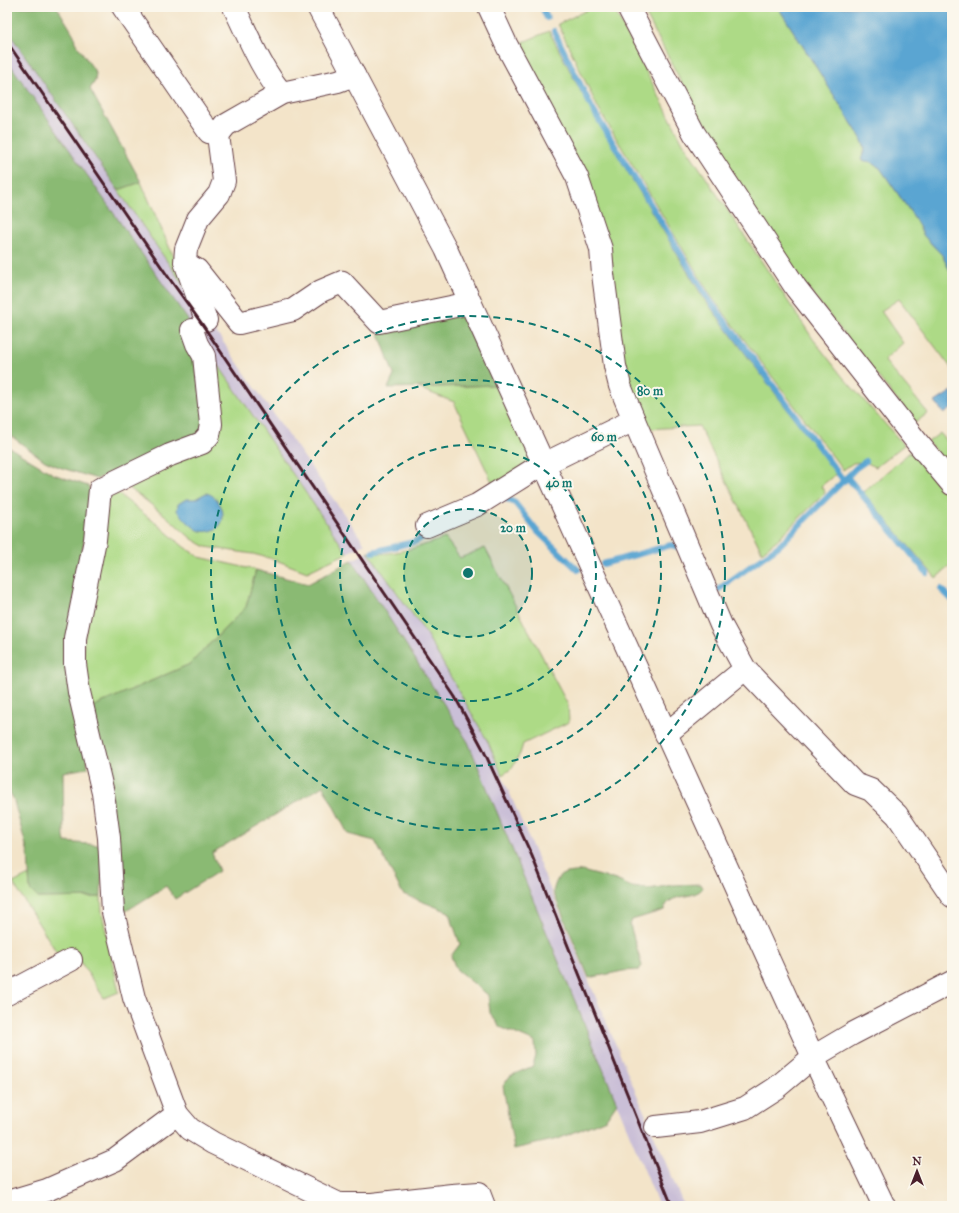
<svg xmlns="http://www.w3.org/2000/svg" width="959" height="1213" viewBox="0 0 959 1213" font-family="'IM FELL Great Primer',serif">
<rect width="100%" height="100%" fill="#fbf7ec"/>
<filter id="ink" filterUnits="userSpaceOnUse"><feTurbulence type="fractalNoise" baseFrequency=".025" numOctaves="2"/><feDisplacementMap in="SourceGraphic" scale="8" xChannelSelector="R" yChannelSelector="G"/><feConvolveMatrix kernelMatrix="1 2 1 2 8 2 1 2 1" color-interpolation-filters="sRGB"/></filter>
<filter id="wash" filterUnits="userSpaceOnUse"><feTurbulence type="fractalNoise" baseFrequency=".012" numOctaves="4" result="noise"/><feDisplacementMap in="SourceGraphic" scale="16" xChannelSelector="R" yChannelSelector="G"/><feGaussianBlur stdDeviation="0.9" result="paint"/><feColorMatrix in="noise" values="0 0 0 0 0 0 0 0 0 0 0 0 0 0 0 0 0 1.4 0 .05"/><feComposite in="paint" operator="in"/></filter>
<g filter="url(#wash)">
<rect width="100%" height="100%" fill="#f3e4c9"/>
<g fill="#cabfd7">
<polygon points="7,30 186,289 365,544 347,553 188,320 7,60"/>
<polygon points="368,552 425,632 488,742 684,1206 659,1206 468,742 352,560"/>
</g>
<g fill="#adda86" stroke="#7c7c58">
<polygon points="593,7 613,7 683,143 813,339 842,376 904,445 876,467 869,464 864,460 862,462 853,463 843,470 711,296 598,108 558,24"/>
<polygon points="642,7 778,7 861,138 865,148 862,154 871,162 880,168 914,217 924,236 942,255 952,275 952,369 899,299 881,311 903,343 884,360 928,413 915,423 802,281 749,201 705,127"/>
<polygon points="549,31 591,111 704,299 836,474 821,486 825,493 778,539 762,552 699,426 647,429 624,380 608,248 514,46"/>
<polygon points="141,182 171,251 190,285 186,289 118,190"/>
<polygon points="206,347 347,553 307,572 273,559 253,554 206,547 192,539 166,516 128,487"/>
<polygon points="497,385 533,462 494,486 454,402 418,388"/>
<polygon points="940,433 952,447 952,470 928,442"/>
<polygon points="910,452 952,501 952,564 936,578 863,492"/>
<polygon points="117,493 157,524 184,547 199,557 256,570 246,607 190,664 92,707 83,671 84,641 108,494"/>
<path d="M445,538l15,20 25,-10 83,157 1,17 -46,22 -3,10 -9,15 -9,6 -14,-33 -63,-110 -57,-80c20,6 57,-7 77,-14z"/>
<polygon points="29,875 30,890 38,898 101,897 102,913 119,992 104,998 72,949 59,956 13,883"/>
</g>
<g fill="#8aba73" stroke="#6a6c4f">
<polygon points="7,7 57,7 74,35 75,42 96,73 95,81 90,89 141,182 118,190 7,30"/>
<polygon points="7,60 188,320 206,430 97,479 59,467 45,461 7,433"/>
<polygon points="465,312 497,385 388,388 394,375 378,331"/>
<polygon points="7,446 53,474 88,486 92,494 68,636 88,768 63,772 64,837 65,842 99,845 102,852 101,897 38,898 30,890 28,853 13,798 7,788"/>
<polygon points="352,560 468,742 617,1103 606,1119 558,1139 514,1149 503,1086 510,1076 533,1066 536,1056 535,1042 500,1027 490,1013 488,995 456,969 451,956 460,944 449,912 403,894 375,841 348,834 323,786 212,853 219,871 175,899 166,886 123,913 92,707 190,664 246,607 256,570 308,584"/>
<path d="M582,871l34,9 16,7 17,2 23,-4 29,-1 2,4c-11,13 -33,3 -39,22l-32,10 -2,5 12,41 -3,4 -16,1 -34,7 -36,-86c5,-21 10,-18 29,-21z"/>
</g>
<g fill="#5aa5d2" stroke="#52627e">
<polygon points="778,7 952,7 952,275 942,255 924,236 914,217 880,168 871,162 861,160 865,148 861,138"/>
<polygon points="952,391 952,408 944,414 935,402"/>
<path d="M206,493c17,3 26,34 4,38 -6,1 -10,1 -15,-3 -7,-4 -12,-12 -18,-17l1,-7 8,-5h9z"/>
</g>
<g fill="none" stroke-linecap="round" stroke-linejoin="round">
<g stroke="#5aa5d2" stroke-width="6">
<polyline points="542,7 547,18"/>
<polyline points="554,31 593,110 707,297 844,481"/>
<polyline points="847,477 927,573"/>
<polyline points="501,499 507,499 515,503 537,531 578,570"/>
<polyline points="373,552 417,541 431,532"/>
<polyline points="603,564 671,545 682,548"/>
<polyline points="719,589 780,545 856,468 866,461"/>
<polyline points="941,589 952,600"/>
</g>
</g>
</g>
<g filter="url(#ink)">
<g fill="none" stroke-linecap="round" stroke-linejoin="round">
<defs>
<g id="minor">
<polyline points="123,7 209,132 218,135"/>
<path d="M234,7c13,26 28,65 48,86"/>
<polyline points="318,7 446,249 813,1057 884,1206"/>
<polyline points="489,7 507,46 577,177 601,249 603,274 615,366 620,386 634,420 721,625 745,669 855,784 871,790 897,815 952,896"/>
<polyline points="628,7 694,133 796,288 917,442 952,484"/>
<polyline points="190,266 197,270 239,323 293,310 321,291 342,282 379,322 470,303"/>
<polyline points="206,320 185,262 186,249 198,219 219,194 224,181 218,135 226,125 282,93 338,81 354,75"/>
<polyline points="192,330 197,344 204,356 211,424 209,435 202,443 170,455 100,489 95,540 75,638 75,664 79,692 103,793 109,838 113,912 134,998 177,1114 190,1129 213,1143 339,1204 372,1204 452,1195 479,1193 484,1206"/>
<polyline points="427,526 477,505 536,468 634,420"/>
<polyline points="666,734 745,669"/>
<polyline points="7,994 71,960"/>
<polyline points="656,1127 700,1122 745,1108 776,1088 813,1057 852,1034 952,982"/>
<polyline points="7,1202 47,1190 115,1160 177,1114"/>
</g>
</defs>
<use href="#minor" stroke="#633d43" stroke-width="24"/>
<use href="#minor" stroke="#fff" stroke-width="22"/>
<polyline stroke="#4a1f2b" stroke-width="3" points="7,42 169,278 202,324 455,697 483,749 532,856 672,1206"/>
</g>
</g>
<circle cx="468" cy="573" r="64" fill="#0f766e" fill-opacity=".12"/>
<g fill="none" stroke="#0f766e" stroke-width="2" stroke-dasharray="7 5">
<circle cx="468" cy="573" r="64"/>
<circle cx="468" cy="573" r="128"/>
<circle cx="468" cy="573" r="193"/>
<circle cx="468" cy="573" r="257"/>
</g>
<circle cx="468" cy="573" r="6" fill="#0f766e" stroke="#fbf7ec" stroke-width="2"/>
<g font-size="12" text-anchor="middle" font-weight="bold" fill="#0f766e" stroke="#fbf7ec" stroke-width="4" stroke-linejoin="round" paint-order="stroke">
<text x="650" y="395">80 m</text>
<text x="604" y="441">60 m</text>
<text x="559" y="487">40 m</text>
<text x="513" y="532">20 m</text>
</g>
<rect width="959" height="1213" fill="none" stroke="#fbf7ec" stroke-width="24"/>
<g transform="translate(917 1171)" stroke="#fbf7ec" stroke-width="3" paint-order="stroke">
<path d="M0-3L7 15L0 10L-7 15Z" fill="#4a1f2b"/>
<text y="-6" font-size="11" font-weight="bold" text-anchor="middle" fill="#4a1f2b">N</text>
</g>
</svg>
